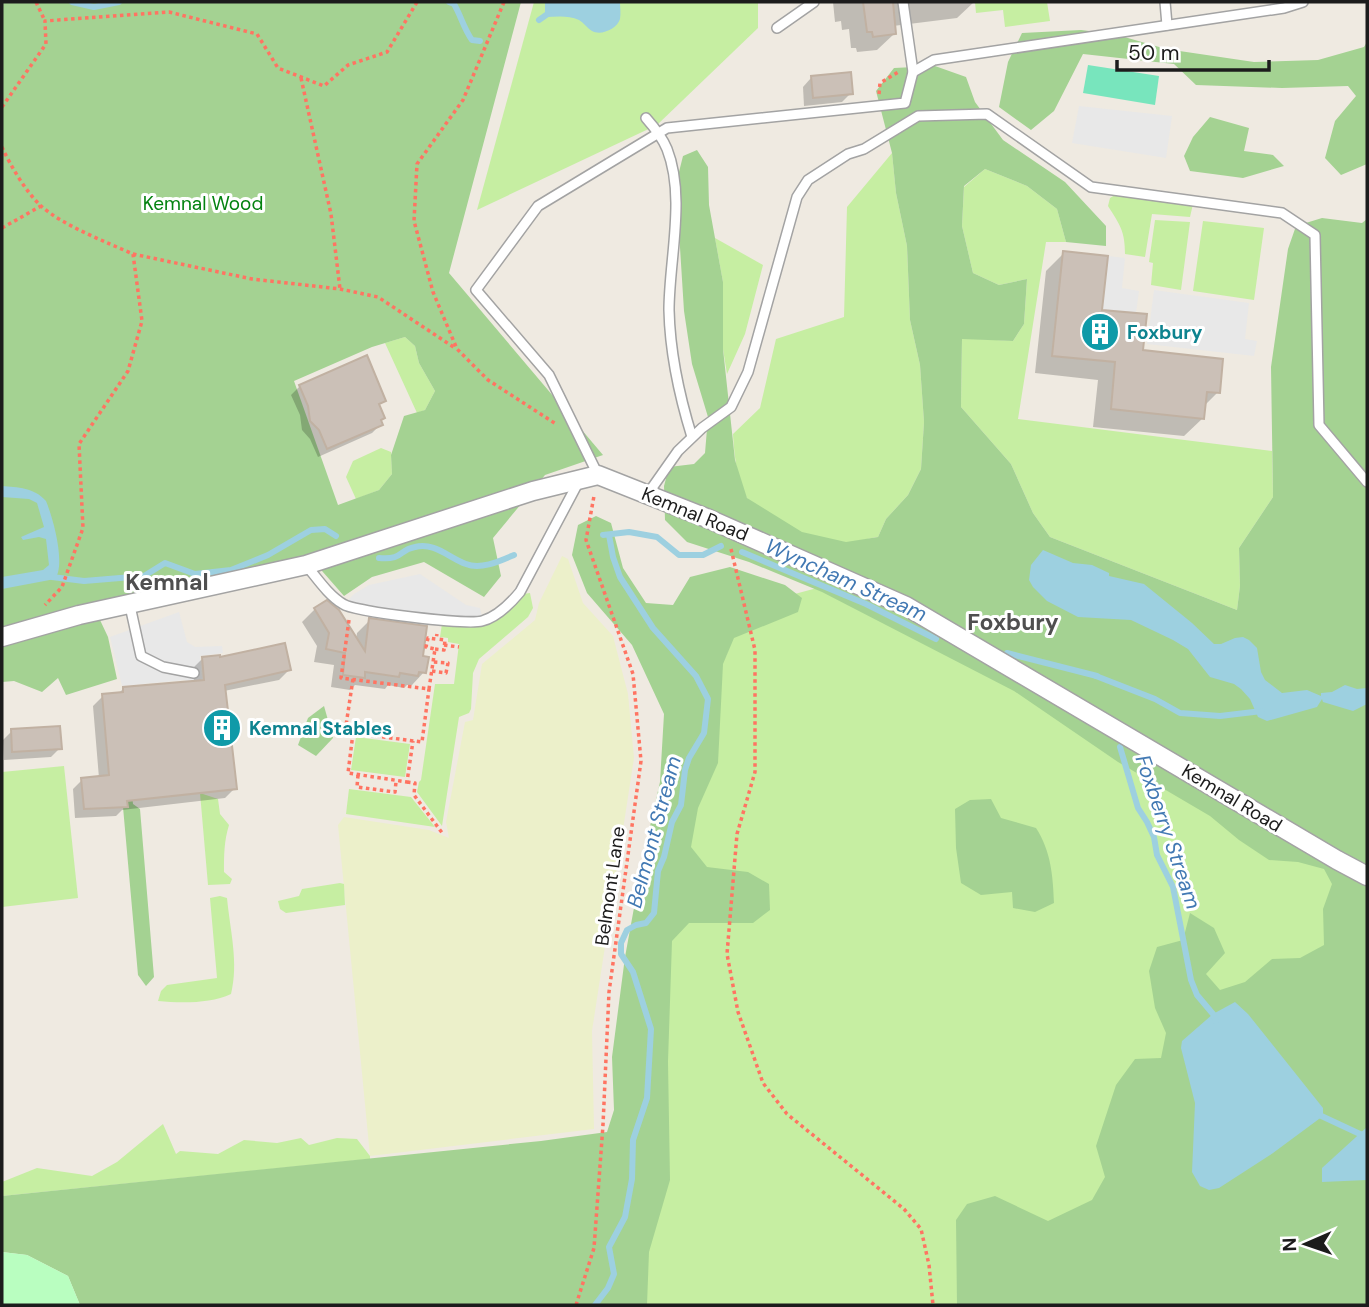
<svg xmlns="http://www.w3.org/2000/svg" width="1369" height="1307" viewBox="0 0 1369 1307" font-family="'DM Sans',sans-serif">
<rect width="100%" height="100%" fill="#efeae1"/>
<polygon fill="#ecf0ca" points="562,556 568,559 583,603 613,636 628,694 634,758 592,1031 594,1129 370,1156 338,825 344,817 429,830 449,838 446,822 465,722 473,720 482,664 535,620 539,603"/>
<g fill="#c6eea2">
<polygon points="534,2 758,2 758,28 657,125 477,210"/>
<polygon points="975,2 1047,2 1050,21 1005,27 1003,10 976,13"/>
<path d="M892,153l4,40 11,53 3,74 10,45 4,57 -3,47 -13,26 -22,24 -8,18c-10,1 -22,6 -33,5 -28,-1 -82,-19 -98,-44 -10,-15 -13,-46 -14,-64l27,-26 16,-69 68,-22 3,-110z"/>
<polygon points="985,169 1027,186 1057,209 1066,242 1046,242 1018,419 1272,451 1273,497 1239,548 1240,586 1237,610 1050,537 1033,513 1011,464 961,407 962,338 1013,341 1024,324 1027,279 999,285 973,273 962,226 964,187"/>
<path d="M1118,193l75,11 -3,13 -38,-3 -7,43 -20,-3c0,-23 -5,-29 -17,-48l2,-8z"/>
<polygon points="1155,220 1190,222 1181,290 1151,285 1153,263 1149,262"/>
<polygon points="1203,221 1264,228 1254,300 1193,291"/>
<polygon points="715,238 763,265 745,334 727,374 723,349 723,282"/>
<polygon points="405,337 415,346 419,363 435,391 425,410 417,413 385,343"/>
<polygon points="381,448 391,452 392,474 379,490 356,499 346,477 353,461"/>
<polygon points="888,569 1335,873 1340,1040 1243,1305 610,1305 677,730 726,656 733,638 761,603"/>
<path d="M530,593l3,15 -5,9 -49,42 -6,14 -2,36 -2,4 -10,4 -17,109 -25,-34 2,-10 2,-2 14,-96h19l5,-40 -11,-2v-4l-8,-1 2,-13c40,3 54,3 81,-30z"/>
<polygon points="356,737 410,744 405,777 351,770"/>
<polygon points="64,766 78,898 2,907 2,772"/>
<polygon points="349,789 411,797 435,827 346,814"/>
<path d="M200,793l18,6 2,15 9,11c-5,16 -5,30 -5,47l8,7 -2,5 -22,1z"/>
<polygon points="340,883 344,884 345,905 286,913 280,909 278,901 299,896 302,889"/>
<path d="M220,896l7,2c3,32 12,65 4,96 -21,10 -51,9 -73,7l3,-10 6,-6 50,-7 -7,-80z"/>
<polygon points="163,1124 176,1154 180,1151 218,1154 244,1140 277,1143 301,1138 309,1145 337,1138 357,1139 370,1156 370,1159 2,1196 2,1182 37,1168 92,1176 117,1162"/>
</g>
<g fill="#a4d292" fill-rule="evenodd">
<path d="M2,2h519l-72,271 154,182 -58,20 -52,63 8,38 -17,21 -60,-35 -52,15 -28,19 -36,-41 -208,65 8,17 9,42 -51,16 -8,-17 -16,14 -28,-11 -12,1zM405,337l10,9 4,17 16,28 -10,19 -21,6 -13,39 1,19 -13,16 -41,15 -44,-124 78,-34z"/>
<polygon points="1081,30 1114,34 1166,49 1254,62 1318,60 1364,47 1367,42 1367,164 1341,175 1325,158 1335,121 1356,96 1348,86 1282,88 1196,85 1174,64 1083,54 1054,111 1031,130 999,107 1008,62 1022,33"/>
<polygon points="935,66 966,77 975,102 1003,140 1065,182 1106,226 1106,246 1066,242 1057,209 1027,186 985,169 964,186 962,226 973,273 999,285 1027,279 1024,324 1013,341 962,339 961,407 1011,464 1033,513 1050,537 1237,610 1240,586 1239,548 1273,497 1271,367 1288,249 1296,226 1322,218 1362,223 1367,219 1367,1305 957,1305 956,1220 967,1204 995,1196 1048,1221 1092,1200 1105,1177 1096,1146 1116,1085 1135,1059 1161,1058 1166,1033 1155,1008 1149,971 1157,947 1183,940 1190,913 1214,928 1225,953 1206,974 1220,990 1245,982 1272,959 1300,958 1324,945 1323,909 1332,884 1324,869 1298,862 1269,860 1239,840 1210,816 1118,762 1014,691 822,592 749,562 687,542 665,520 664,486 669,467 694,464 705,453 708,417 692,364 684,311 676,184 683,156 697,150 708,167 709,205 723,282 723,349 735,460 747,498 802,532 846,542 878,537 886,519 908,495 921,469 924,422 920,365 910,320 907,246 896,193 892,153 876,91 894,68"/>
<polygon points="1210,117 1249,128 1244,151 1273,155 1284,166 1243,178 1190,171 1184,156 1193,137"/>
<polygon points="596,516 611,523 623,568 646,603 673,605 690,577 730,567 785,585 802,598 798,612 734,638 723,664 718,763 698,808 691,847 707,867 748,872 769,884 770,910 753,923 689,923 672,941 668,1062 670,1180 649,1252 647,1305 80,1305 68,1276 27,1255 2,1252 2,1196 541,1141 607,1132 614,1110 612,1057 625,957 644,853 660,782 664,714 632,645 587,593 572,555 578,525"/>
<polygon points="324,706 333,738 316,756 298,745 308,718"/>
<polygon points="121,728 125,728 133,804 140,809 154,977 146,986 138,975 123,807 128,806"/>
<path d="M991,799l10,19 35,10c15,23 17,48 18,75l-19,9 -22,-4 -1,-16 -31,3 -20,-12 -5,-35 -1,-39 15,-9z"/>
</g>
<polygon fill="#b9fec0" points="2,1252 27,1255 68,1276 80,1305 2,1305"/>
<polygon fill="#78e5bd" points="1088,65 1159,76 1155,105 1083,93"/>
<g fill="#e8e8e8">
<polygon points="1079,106 1172,116 1166,158 1072,143"/>
<polygon points="1108,256 1125,258 1122,288 1139,291 1136,313 1102,310"/>
<polygon points="1154,290 1249,303 1245,339 1257,341 1254,356 1147,344"/>
<polygon points="420,574 466,605 480,608 483,621 343,605 354,594 369,585"/>
<polygon points="179,612 187,642 195,647 222,646 223,653 200,656 202,680 186,682 185,680 122,686 110,637"/>
</g>
<g fill="#9dd0e0">
<path d="M545,2h75c0,5 1,11 0,17 -3,10 -19,17 -28,12 -5,-3 -8,-8 -13,-11 -11,-5 -23,-3 -34,-3z"/>
<path d="M2,486c15,1 33,2 44,15 7,17 20,63 9,78l-53,10v-12l41,-7 6,-5 -3,-26 -7,-2 -16,3 -2,-3 23,-10 -7,-24 -8,-4 -27,-2z"/>
<polygon points="1043,550 1073,563 1092,565 1109,573 1109,576 1144,584 1192,623 1214,644 1221,644 1235,638 1243,637 1249,640 1257,648 1261,672 1265,680 1282,693 1307,690 1321,696 1321,693 1332,692 1345,685 1357,689 1367,688 1367,704 1353,711 1323,702 1322,699 1317,707 1267,721 1258,717 1250,699 1241,689 1234,684 1210,677 1188,649 1173,640 1131,620 1078,617 1047,601 1033,587 1029,580 1031,565"/>
<polygon points="1235,1002 1248,1014 1323,1108 1323,1116 1273,1153 1219,1188 1209,1190 1200,1186 1192,1172 1195,1103 1181,1048 1182,1041 1213,1014"/>
<polygon points="1367,1127 1367,1180 1322,1182 1322,1168"/>
</g>
<g fill="#0003">
<polygon points="833,2 974,2 957,18 893,26 894,34 877,50 857,52 856,48 851,48 849,29 842,30 841,21 835,22"/>
<polygon points="811,78 851,93 842,102 804,106 803,87"/>
<polygon points="1064,253 1100,311 1141,352 1218,392 1204,406 1203,418 1184,436 1093,427 1098,380 1035,373 1046,271"/>
<polygon points="300,386 384,400 378,406 381,424 372,433 318,457 310,439 302,430 300,415 291,395"/>
<polygon points="315,609 356,640 357,633 370,620 421,658 424,672 412,685 407,685 404,688 388,685 385,689 355,685 350,690 331,687 334,665 314,662 317,646 302,622"/>
<polygon points="203,658 289,670 279,680 224,691 235,788 225,798 122,810 116,816 75,818 73,789 82,780 99,778 93,706 103,696 118,694 123,689 194,682 193,668"/>
<polygon points="12,731 60,748 51,757 4,760 3,740"/>
</g>
<g fill="none" stroke-linecap="round" stroke-linejoin="round">
<g stroke="#9dd0e0" stroke-width="6">
<polyline points="72,2 94,7 119,2"/>
<path d="M449,2l5,2c7,12 10,25 18,36l8,1"/>
<polyline points="539,20 549,13"/>
<polyline points="603,535 629,532 657,537 679,555 703,555 721,546"/>
<polyline points="742,552 866,604 936,639"/>
<path d="M379,558c25,2 19,-8 36,-11 20,-5 34,11 51,17 15,6 34,-3 48,-9"/>
<polyline points="52,577 84,581 144,576 165,563 195,574 231,570 268,555 311,530 325,529 336,536"/>
<polyline points="1007,653 1097,676"/>
<polyline points="1096,676 1155,699 1180,713 1220,716 1262,711"/>
<polyline points="1120,747 1138,808 1147,822 1154,837 1157,855 1173,887 1191,980 1197,995 1213,1014 1216,1021"/>
<polyline points="1315,1113 1360,1134 1367,1135"/>
<polyline points="595,1305 608,1288 614,1274 609,1247 625,1217 632,1179 633,1140 647,1098 651,1029 633,972 621,954 621,943 627,930 636,925 646,923 654,913 658,871 664,857 672,822 681,805 685,770 689,758 704,733 708,699 696,676 653,628 620,577 613,557 609,535"/>
</g>
</g>
<g fill="#cbc0b7" stroke="#c1b1a2" stroke-width="2">
<polygon points="863,2 893,2 896,34 873,37 872,32 867,32"/>
<polygon points="851,72 853,94 813,98 811,76"/>
<polygon points="1063,251 1108,256 1102,310 1147,314 1143,350 1223,359 1220,393 1207,392 1204,419 1111,409 1115,362 1052,356"/>
<polygon points="367,355 386,401 379,404 385,418 381,420 383,425 327,449 319,430 310,421 308,406 299,385"/>
<polygon points="327,600 339,610 365,651 369,618 427,626 423,656 429,657 426,673 419,672 418,676 400,673 399,677 365,672 365,678 343,675 345,653 326,649 329,633 314,608"/>
<polygon points="285,643 291,670 225,685 237,789 127,801 128,807 84,809 81,778 109,775 102,694 123,692 123,687 204,680 202,657 220,655 220,657"/>
<polygon points="60,726 62,749 12,752 11,729"/>
</g>
<g fill="none" stroke-linecap="round" stroke-linejoin="round">
<defs>
<g id="service">
<polyline points="1165,2 1167,25"/>
<polyline points="777,28 814,2"/>
<polyline points="913,72 934,60 1284,8 1303,2"/>
<path d="M646,118c8,9 16,19 21,31 19,48 2,111 2,161 1,44 10,85 23,127"/>
<polyline points="598,475 549,375 476,290 538,206 667,128 905,103 913,72 903,2"/>
<polyline points="647,495 678,451 702,428 731,407 748,372 797,197 808,180 848,154 864,149 918,116 987,114 1091,187 1282,213 1315,235 1319,425 1367,482"/>
<path d="M306,565c11,13 22,30 37,39 12,8 124,21 139,17 15,-4 28,-17 38,-29l59,-111"/>
<polyline points="130,606 141,656 163,667 194,673"/>
</g>
<polyline id="minor" points="2,637 79,615 306,565 533,491 598,475 709,519 906,606 1337,860 1367,876"/>
</defs>
<use href="#service" stroke="#a3a3a3" stroke-width="12"/>
<use href="#minor" stroke="#a3a3a3" stroke-width="21"/>
<g stroke="#ff7462" stroke-width="3.5" stroke-dasharray="3.5 3.5" stroke-linecap="butt">
<polyline points="36,2 45,21"/>
<polyline points="504,2 463,100 417,164 414,221 433,292 457,349 488,380 556,424"/>
<polyline points="301,78 331,214 340,289"/>
<polyline points="879,94 880,83 900,71"/>
<polyline points="2,107 46,44 45,21 169,12 257,34 278,68 324,86 348,65 387,52 417,2"/>
<path d="M2,147c8,18 24,45 39,59 21,19 65,36 92,48l9,67 -14,50 -49,73 4,84 -21,59 -17,18"/>
<polyline points="2,228 41,206"/>
<polyline points="133,254 252,279 340,289 378,297 455,348"/>
<polyline points="731,549 755,650 755,772 737,834 727,954 738,1012 763,1083 787,1114 904,1209 921,1229 929,1265 933,1305"/>
<polyline points="349,620 341,678 429,689 435,649 426,647 428,638 436,639 437,634"/>
<polyline points="444,645 459,647"/>
<polyline points="435,649 444,650 445,640 437,639"/>
<polyline points="432,671 446,673 448,663 433,662"/>
<polyline points="353,679 345,732 422,742 429,689"/>
<polyline points="353,733 348,773 407,782 413,741"/>
<polyline points="358,775 357,787 395,792 396,782"/>
<polyline points="407,782 415,783 414,795 443,834"/>
<polyline points="576,1305 594,1248 603,1125 609,992 641,761 633,674 586,540 594,496"/>
</g>
<use href="#service" stroke="#fff" stroke-width="9"/>
<use href="#minor" stroke="#fff" stroke-width="18"/>
</g>
<defs>
<symbol id="building-disc" viewBox="-11 -11 22 22"><circle r="9.5" fill="#0f9aa8" stroke="#fff"/><path d="M-4-6H4V6H1V3H-1V6H-4ZM-2.5-4.3h1.7v1.8h-1.7ZM.8-4.3h1.7v1.8H.8ZM-2.5-1h1.7V.8h-1.7ZM.8-1h1.7V.8H.8Z" fill="#fff"/></symbol>
</defs>
<g fill-rule="evenodd">
<use href="#building-disc" x="1078" y="310" width="44" height="44"/>
<use href="#building-disc" x="200" y="706" width="44" height="44"/>
</g>
<g text-anchor="middle" dominant-baseline="central" stroke-width="6" stroke-linejoin="round" paint-order="stroke">
<g font-size="19" fill="#03820f" stroke="#fff">
<text x="203" y="203">Kemnal Wood</text>
</g>
<g font-size="19" font-weight="bold" fill="#0d838f" stroke="#fff" text-anchor="start">
<text x="1127" y="332">Foxbury</text>
<text x="249" y="728">Kemnal Stables</text>
</g>
<g font-size="19" fill="#1c1c1c" stroke="#fff">
<text transform="translate(695 514) rotate(22)">Kemnal Road</text>
<text transform="translate(1232 798) rotate(31)">Kemnal Road</text>
<text transform="translate(610 886) rotate(-82)">Belmont Lane</text>
</g>
<g font-size="21" font-style="italic" fill="#4279b3" stroke="#fff">
<text transform="translate(846 580) rotate(24)">Wyncham Stream</text>
<text transform="translate(654 832) rotate(-75)">Belmont Stream</text>
<text transform="translate(1168 832) rotate(71)">Foxberry Stream</text>
</g>
<g font-size="23" font-weight="bold" fill="#4f4f4f" stroke="#fff">
<text x="167" y="582">Kemnal</text>
<text x="1013" y="622">Foxbury</text>
</g>
</g>
<rect width="1369" height="1307" fill="none" stroke="#1c1c1c" stroke-width="7"/>
<g transform="translate(1306 1244) rotate(268)" stroke="#ffffff" stroke-width="5" paint-order="stroke">
<path d="M0-5L12 26L0 18L-12 26Z" fill="#1c1c1c"/>
<text y="-10" font-size="19" font-weight="bold" text-anchor="middle" fill="#1c1c1c">N</text>
</g>
<path d="M1117 60v10h152v-10" fill="none" stroke="#1c1c1c" stroke-width="3.5"/>
<text x="1128" y="60" font-size="21" fill="#1c1c1c" stroke="#ffffff" stroke-width="5" paint-order="stroke">50 m</text>
</svg>
